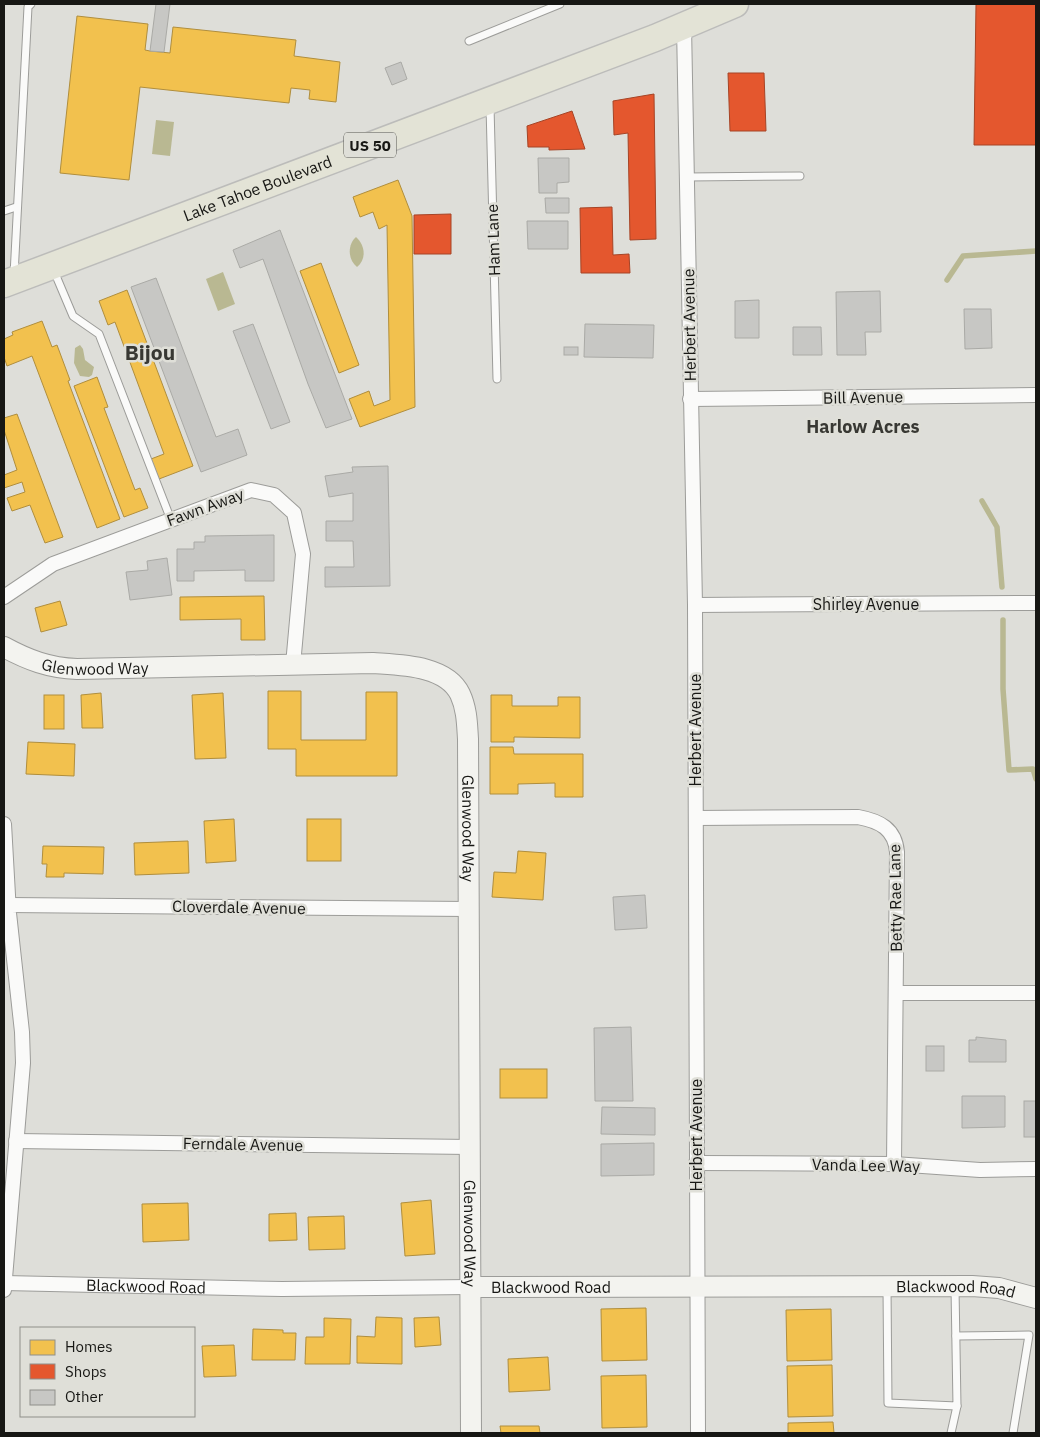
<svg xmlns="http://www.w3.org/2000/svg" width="1040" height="1437" viewBox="0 0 1040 1437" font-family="'IBM Plex Sans',sans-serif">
<rect width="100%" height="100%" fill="#deded9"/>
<g fill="#b9b892">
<polygon points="156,120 174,122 170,156 152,154"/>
<path d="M356,237c9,8 11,22 1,30 -9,-7 -10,-22 -1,-30z"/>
<polygon points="223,272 235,304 218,311 206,279"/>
<polygon points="80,345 83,349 85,360 94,367 92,375 89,377 80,376 74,363 75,348"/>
</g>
<g fill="#f2c14e" stroke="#b08e3d">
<polygon points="77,16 148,24 145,50 150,51 170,53 173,27 296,40 294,56 340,62 336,102 309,99 310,90 291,88 289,103 140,87 129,180 60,173"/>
<polygon points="398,180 412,216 415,407 360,427 349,399 369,391 374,406 390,400 387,225 379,229 373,212 360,217 353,197"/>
<polygon points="321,263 359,365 339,373 300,271"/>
<polygon points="127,290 193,466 159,479 151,459 164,454 115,322 108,325 99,301"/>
<polygon points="42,321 52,347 57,345 70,380 68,381 120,519 97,528 32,356 7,366 4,357 4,339 13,335 12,332"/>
<polygon points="97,377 108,407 104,408 135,490 140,488 148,508 124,517 74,386"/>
<polygon points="17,414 63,537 45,543 30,505 12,511 7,498 25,492 22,482 4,488 4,475 17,470 4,430 4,418"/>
<polygon points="264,596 265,640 241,640 241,619 180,620 180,597"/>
<polygon points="60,601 67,625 41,632 35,608"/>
<polygon points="268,691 301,691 301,740 366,740 366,692 397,692 397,776 296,776 296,749 268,749"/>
<polygon points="101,693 103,728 82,728 81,695"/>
<polygon points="223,693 226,758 195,759 192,695"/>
<rect x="44" y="695" width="20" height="34"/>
<polygon points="491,695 512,695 512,706 558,706 558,697 580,697 580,738 514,737 514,742 491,742"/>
<polygon points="28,742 75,744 74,776 26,774"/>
<polygon points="490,747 513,747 514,754 583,754 583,797 555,797 555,783 518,784 518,794 490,794"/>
<polygon points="234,819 236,861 206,863 204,821"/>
<rect x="307" y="819" width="34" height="42"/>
<polygon points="188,841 189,873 135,875 134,843"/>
<polygon points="43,846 104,847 103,874 64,873 64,877 46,877 47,864 42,864"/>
<polygon points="518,851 546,853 543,900 492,897 494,872 516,873"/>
<rect x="500" y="1069" width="47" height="29"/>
<polygon points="431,1200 435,1254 405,1256 401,1203"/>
<polygon points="188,1203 189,1240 143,1242 142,1204"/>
<polygon points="296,1213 297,1240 269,1241 269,1214"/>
<polygon points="344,1216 345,1249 309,1250 308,1217"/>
<polygon points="646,1308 647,1360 602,1361 601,1309"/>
<polygon points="831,1309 832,1360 787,1361 786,1310"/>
<polygon points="376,1317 402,1318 402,1364 357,1363 357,1336 375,1337"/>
<polygon points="439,1317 441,1345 415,1347 414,1318"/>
<polygon points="324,1318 351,1319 350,1364 305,1364 306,1337 324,1337"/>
<polygon points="253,1329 283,1330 283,1333 296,1333 295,1360 252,1360"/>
<polygon points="234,1345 236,1376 204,1377 202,1346"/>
<polygon points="548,1357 550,1390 509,1392 508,1359"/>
<polygon points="832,1365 833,1416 788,1417 787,1366"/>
<polygon points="646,1375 647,1427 602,1428 601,1376"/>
<polygon points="833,1422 834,1433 788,1433 788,1423"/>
<polygon points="500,1426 539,1426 540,1433 501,1433"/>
</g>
<g fill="#e4572e" stroke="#a64426">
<polygon points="976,4 1036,4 1036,145 974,145"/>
<polygon points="728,73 764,73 766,131 730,131"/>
<polygon points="654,94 656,239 630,240 628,133 614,135 613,101"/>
<polygon points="572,111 585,149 549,150 549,147 528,147 527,126"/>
<polygon points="612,207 613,255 629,254 630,273 581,273 580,208"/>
<polygon points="451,214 451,254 414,254 414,215"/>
</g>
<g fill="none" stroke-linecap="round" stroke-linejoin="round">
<g stroke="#b9b892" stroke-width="5.5">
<polyline points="947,280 963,256 1036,251"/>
<polyline points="982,501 997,527 1002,587"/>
<polyline points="1003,620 1003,689 1009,770 1033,769 1036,779"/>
</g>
</g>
<g fill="#c7c7c4" stroke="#aaaaa6">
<polygon points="156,4 170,4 164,52 150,51"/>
<polygon points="401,62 407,79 392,85 385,68"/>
<polygon points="538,158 569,158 569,182 557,183 557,193 539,193"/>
<polygon points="545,198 569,198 569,213 546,213"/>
<polygon points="527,221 568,221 568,249 528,249"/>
<polygon points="280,230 352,419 326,428 308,384 263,259 240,268 233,250"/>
<polygon points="156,278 216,437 238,429 247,455 201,472 131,287"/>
<polygon points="880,291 881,332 865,332 866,355 837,355 836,292"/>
<polygon points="759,300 759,338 735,338 735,301"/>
<polygon points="964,309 991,309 992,348 965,349"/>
<polygon points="253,324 290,422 271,429 233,331"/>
<polygon points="585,324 654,325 653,358 584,357"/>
<polygon points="793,327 821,327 822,355 793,355"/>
<rect x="564" y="347" width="14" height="8"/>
<polygon points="388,466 390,586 325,587 325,567 354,567 353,541 326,541 326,521 353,521 353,493 329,497 325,476 353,472 352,467"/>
<polygon points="274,535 274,581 245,581 245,570 194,571 194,581 177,581 177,549 194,549 194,542 205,542 205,536"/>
<polygon points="167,558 172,595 130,600 126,572 148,570 147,561"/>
<polygon points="645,895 647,928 615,930 613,897"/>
<polygon points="631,1027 633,1101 595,1101 594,1028"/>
<polygon points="976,1037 1006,1040 1006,1062 969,1062 969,1040 976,1040"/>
<rect x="926" y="1046" width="18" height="25"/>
<polygon points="962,1096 1005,1096 1005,1127 962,1128"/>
<rect x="1024" y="1101" width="12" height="36"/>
<polygon points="602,1107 655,1108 655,1135 601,1134"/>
<polygon points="654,1143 654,1175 601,1176 601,1144"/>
</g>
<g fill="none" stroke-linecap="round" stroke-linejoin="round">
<defs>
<g id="lane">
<polyline points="469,41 560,4"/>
<polyline points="490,106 497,379"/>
<polyline points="687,177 800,176"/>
<polyline points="4,211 16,207"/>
<polyline points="54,271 73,316 99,334 171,520"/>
<polyline points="14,275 28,7 31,4"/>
<polyline points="887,1288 888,1403 957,1406 955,1288"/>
<polyline points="956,1336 1029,1335 1013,1433"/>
<polyline points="951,1433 957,1406"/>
</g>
<g id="street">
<polyline points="684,26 695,605 698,1433"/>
<polyline points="690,399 1036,395"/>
<polyline points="4,597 53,564 251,490 274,495 294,513 303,554 293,665"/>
<polyline points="695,605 1036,603"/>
<path d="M696,818l162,-1c22,4 37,12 39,35l-3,312"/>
<polyline points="4,824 9,913 22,1032 23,1063 4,1290"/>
<polyline points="9,905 469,909"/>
<polyline points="896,993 1036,993"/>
<polyline points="16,1141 470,1147"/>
<polyline points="696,1163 894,1164 980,1170 1036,1169"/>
<path id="s1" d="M4,1283l278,6 188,-2"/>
</g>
<g id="secondary">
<path id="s2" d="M4,647c24,13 45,21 73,22l296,-6c27,2 73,2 87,31 7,15 7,30 8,45l3,694"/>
<path id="s3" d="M470,1287l502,-1 27,2 37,10"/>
</g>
<g id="highway">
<path id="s4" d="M4,284l651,-246 80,-34"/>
</g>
</defs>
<use href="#lane" stroke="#9c9c99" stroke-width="9"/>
<use href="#street" stroke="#9c9c99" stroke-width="16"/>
<use href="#secondary" stroke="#9c9c99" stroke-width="22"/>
<use href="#highway" stroke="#bcbcba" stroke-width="29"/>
<use href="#lane" stroke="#fafaf9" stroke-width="7"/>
<use href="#street" stroke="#fafaf9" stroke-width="14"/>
<use href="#secondary" stroke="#f3f3ef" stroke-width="20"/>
<use href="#highway" stroke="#e3e3d6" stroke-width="26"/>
</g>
<g text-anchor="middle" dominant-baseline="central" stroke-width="5" stroke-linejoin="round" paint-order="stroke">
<rect fill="#dfdfd8" stroke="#53534f" stroke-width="1" x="344" y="132.5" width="52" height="25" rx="4"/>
<g font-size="15" font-weight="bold" fill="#171714">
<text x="370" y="145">US 50</text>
</g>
<g font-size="16" fill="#171714" stroke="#dfdfd8">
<text stroke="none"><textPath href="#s4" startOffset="271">Lake Tahoe Boulevard</textPath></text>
<text transform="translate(493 240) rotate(-92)">Ham Lane</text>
<text transform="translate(689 325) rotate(-91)">Herbert Avenue</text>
<text transform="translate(863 397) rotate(-1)">Bill Avenue</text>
<text transform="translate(205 507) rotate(-20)">Fawn Away</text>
<text x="866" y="604">Shirley Avenue</text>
<text stroke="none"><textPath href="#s2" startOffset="95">Glenwood Way</textPath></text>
<text transform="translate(695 730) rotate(-90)">Herbert Avenue</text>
<text stroke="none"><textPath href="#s2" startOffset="605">Glenwood Way</textPath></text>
<text transform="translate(895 898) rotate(-91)">Betty Rae Lane</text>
<text transform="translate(239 907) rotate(1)">Cloverdale Avenue</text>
<text transform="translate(696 1135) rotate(-90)">Herbert Avenue</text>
<text transform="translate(243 1144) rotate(1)">Ferndale Avenue</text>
<text transform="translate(866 1165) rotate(1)">Vanda Lee Way</text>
<text stroke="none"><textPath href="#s2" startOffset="1010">Glenwood Way</textPath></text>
<text stroke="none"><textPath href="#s1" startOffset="142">Blackwood Road</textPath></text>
<text stroke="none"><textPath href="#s3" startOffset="81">Blackwood Road</textPath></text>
<text stroke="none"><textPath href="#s3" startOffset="486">Blackwood Road</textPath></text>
</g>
<g font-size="18" font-weight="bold" fill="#383833" stroke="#dfdfd8">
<text x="863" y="426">Harlow Acres</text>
</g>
<g font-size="21" font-weight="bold" fill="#383833" stroke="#dfdfd8">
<text x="150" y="352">Bijou</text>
</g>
</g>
<rect width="1040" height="1437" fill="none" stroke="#171714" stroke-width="10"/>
<rect x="20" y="1327" width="175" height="90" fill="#dfdfd8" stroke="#8f8f8a"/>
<rect x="30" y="1340" width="25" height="15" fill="#f2c14e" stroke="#8f8f8a"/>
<text x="65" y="1352" font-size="15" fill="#171714">Homes</text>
<rect x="30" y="1364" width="25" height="15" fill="#e4572e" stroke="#8f8f8a"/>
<text x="65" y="1377" font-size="15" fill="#171714">Shops</text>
<rect x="30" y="1390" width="25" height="15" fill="#c7c7c4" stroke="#8f8f8a"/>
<text x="65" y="1402" font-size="15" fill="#171714">Other</text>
</svg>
